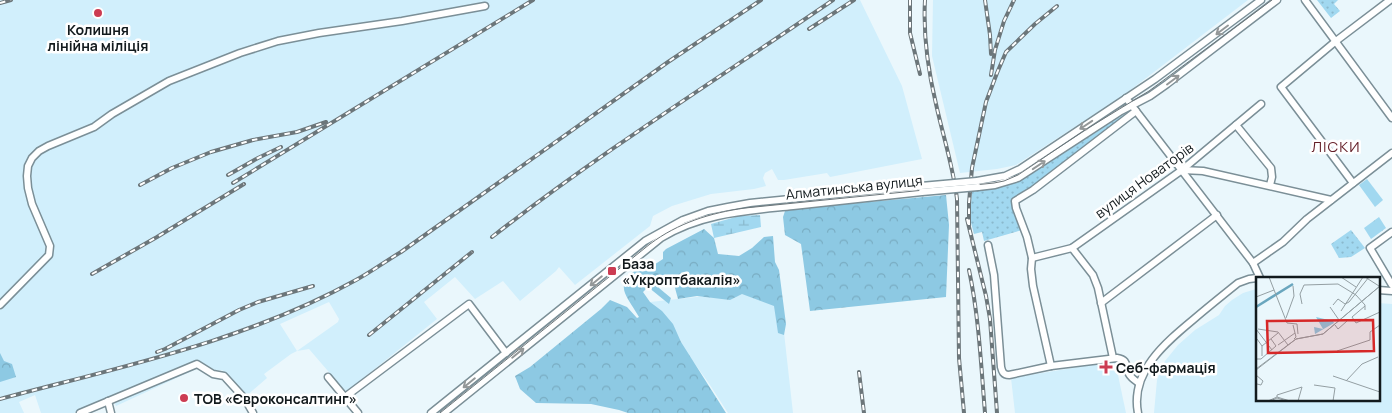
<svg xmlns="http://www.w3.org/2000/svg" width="1392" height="413" viewBox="0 0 1392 413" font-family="Manrope,sans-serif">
<defs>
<pattern id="grass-dots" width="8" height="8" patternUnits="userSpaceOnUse" patternTransform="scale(1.25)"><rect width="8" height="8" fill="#a1d8f0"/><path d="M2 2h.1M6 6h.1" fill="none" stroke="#8ab9cd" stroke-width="1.8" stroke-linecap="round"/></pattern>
<pattern id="forest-crowns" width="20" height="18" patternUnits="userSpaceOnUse" patternTransform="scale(1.25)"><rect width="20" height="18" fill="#8dc9e3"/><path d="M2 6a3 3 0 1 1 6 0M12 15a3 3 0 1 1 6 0" fill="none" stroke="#79acc2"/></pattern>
<pattern id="wetland-marsh" width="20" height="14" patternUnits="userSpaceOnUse" patternTransform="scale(1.25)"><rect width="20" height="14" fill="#a1d8f0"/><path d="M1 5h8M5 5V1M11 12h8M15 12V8" fill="none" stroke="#8ab9cd"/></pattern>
<pattern id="park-tufts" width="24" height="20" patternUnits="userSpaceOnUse" patternTransform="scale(1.25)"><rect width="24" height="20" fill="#a1d8f0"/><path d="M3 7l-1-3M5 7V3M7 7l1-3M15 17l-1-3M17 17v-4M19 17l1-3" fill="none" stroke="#8ab9cd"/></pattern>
</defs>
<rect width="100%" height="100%" fill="#eaf7fc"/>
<g fill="#d1effc" fill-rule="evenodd">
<path d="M0,0h860l42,86 20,73 -92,18 -3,-4 -43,7h-6l-6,-11 -7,4 -2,5 3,8 -12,3 -43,5 -39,12 -19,10 -3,10 -75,59 -16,-18 -3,4 -36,30 -17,-20 -28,18 -20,-22 -31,25 13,17 -91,73 -37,-43 -12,2 -6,3 -27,20 3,4 -22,19 -23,-27 -7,1 -19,-2 -80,37 -4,-8 -38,15h-33l-6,-18 -16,7 5,11h-24zM329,302l10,17 -1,3 -41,29 -17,-27z"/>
<polygon points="933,0 1248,0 1124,95 1016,165 997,169 960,173 932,56"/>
<polygon points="779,288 793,413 728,413 708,382 650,302"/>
<polygon points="1256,289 1257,399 1378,399 1378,303 1392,304 1392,413 1154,413 1157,380 1165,361 1178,345 1195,330 1219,315 1225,306 1232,300 1243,293"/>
<polygon points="1115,361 1126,413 1015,413 1011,378"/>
</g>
<g fill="url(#grass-dots)">
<polygon points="1317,0 1338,0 1334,4 1340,11 1331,18"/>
<path d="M1126,113h3l-100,76 -16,9 -1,5 10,27 -38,11 -2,-9 -8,2 -4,-15 2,-30c22,-1 37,-4 57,-14z"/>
<polygon points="1351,230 1365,248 1351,257 1339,258 1331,244"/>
</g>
<g fill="url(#forest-crowns)">
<polygon points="946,195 949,225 946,297 810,311 801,244 785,235 783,217 785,211 791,209"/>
<path d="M704,229l10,9 4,16 21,2 13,-8 12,-11 9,-1 2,26 4,8 7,54 -2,11 -6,-2 -4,-27 -32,-12 -12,6 -33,-4 -19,3 -6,-22 -13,-2v13l12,10 -2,6 -21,-17 -5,5 7,10 12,9 11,13 8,18 45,71h-98l-9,-3 -28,-6 -55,-1 -16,-14 -5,-13 15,-9 71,-58 9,-9 17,7 10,11 2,-1c-14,-25 -27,-31 3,-52l4,5 17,-11v-7l3,-3z"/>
<polygon points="0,353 4,361 12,364 16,377 0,382"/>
</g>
<polygon fill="url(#wetland-marsh)" points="760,215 761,227 714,238 711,224 739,216"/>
<polygon fill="url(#park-tufts)" points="1379,217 1386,228 1371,239 1364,228"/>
<polygon fill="#a1d8f0" points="1367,179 1383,200 1375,207 1359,185"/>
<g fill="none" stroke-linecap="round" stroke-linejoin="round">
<defs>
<g id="minor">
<polyline points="1305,0 1392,118"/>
<polyline points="1126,98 1253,263 1260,278"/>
<polyline points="1236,125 1271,168 1272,177 1270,185"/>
<polyline points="1182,170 1203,171 1331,200"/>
<polyline points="977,181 1005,176 1020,169 1155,79 1261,0"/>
<polyline points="1353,183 1281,87 1336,41 1390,0"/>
<polyline points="978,187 995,185 1018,178 1121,111 1150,96 1167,84 1277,0"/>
<polyline points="1392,232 1370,248 1392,285"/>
<path d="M988,245l6,30 7,92c1,4 2,8 8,8l42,-9 66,-8c12,2 8,8 12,16 2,4 7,7 10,9"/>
<polyline points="1072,248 1093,275 1098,288 1113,358"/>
<polyline points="1032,258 1072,248 1182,170 1261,104"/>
<polyline points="1253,263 1283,242 1307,219 1392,153"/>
<polyline points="1378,290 1392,291"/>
<polyline points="1101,303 1217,215"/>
<polyline points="0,305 49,255 50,246 32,204 28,188 27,176 28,166 32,158 39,151 48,146 94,127 112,114 169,81 240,53 278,41 319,33 402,21 485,6"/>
<polyline points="1051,366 1033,286 1031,269 1032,258 1027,237 1016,208 1015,201 1033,190 1136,111"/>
<polyline points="328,377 358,413"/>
<polyline points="345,397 469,304 506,353"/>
<polyline points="108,401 111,413"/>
<polyline points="80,413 197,364 213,374 224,376 245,399 253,413"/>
<polyline points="431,413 645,241 683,220 708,211 728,207 750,203 921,186"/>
<path d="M444,413l217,-175c40,-25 86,-27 132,-32 43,-5 86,-9 129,-14"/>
<path d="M1138,413c-8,-41 27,-70 56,-94 14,-12 29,-24 44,-36l11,-4 8,-1"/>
</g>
</defs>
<use href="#minor" stroke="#7b8f97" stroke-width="9"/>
<use href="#minor" stroke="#fff" stroke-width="6"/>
<path stroke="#6c767a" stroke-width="1" d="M440,413l210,-169c28,-21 60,-31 95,-36l249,-25 10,-2 14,-6 67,-45 64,-39 123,-91"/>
<defs>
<g id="rail">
<polyline points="910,0 910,33 920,74"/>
<path d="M925,0c-2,35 3,70 11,104 7,32 17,62 21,95l2,159 5,55"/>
<polyline points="985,0 990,35 991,54"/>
<polyline points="0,3 11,0"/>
<polyline points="809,29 854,0"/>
<polyline points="991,75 995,50 1004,21 1014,0"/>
<polyline points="228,175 258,158 281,147"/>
<polyline points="233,183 533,0"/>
<polyline points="140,185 172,168 211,152 253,140 297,132 326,122"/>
<polyline points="967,219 986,296 990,319 997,413"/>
<polyline points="969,225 969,203 972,168 986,102 997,73 1006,52 1035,24 1057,6"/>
<path d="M492,237c109,-85 227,-159 341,-237"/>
<path d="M969,270c10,47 12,95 16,143"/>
<polyline points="92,274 157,237 244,184"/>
<polyline points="369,335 472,252"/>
<polyline points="157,352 165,349 239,310 258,302 313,286"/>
<polyline points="859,372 864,413"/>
<path d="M0,399c120,-32 246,-58 356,-119 15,-8 30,-19 45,-28l267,-190 93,-62"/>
</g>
</defs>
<use href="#rail" stroke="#6c767a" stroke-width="4"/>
<use href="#rail" stroke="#fff" stroke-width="2" stroke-dasharray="5.5" stroke-linecap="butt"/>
<defs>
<g id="minor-bridge">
<polyline points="921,186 977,181"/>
<polyline points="922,192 978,187"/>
</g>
</defs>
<use href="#minor-bridge" stroke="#7b8f97" stroke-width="9" stroke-linecap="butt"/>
<use href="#minor-bridge" stroke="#fff" stroke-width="6"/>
</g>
<defs><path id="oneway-shaft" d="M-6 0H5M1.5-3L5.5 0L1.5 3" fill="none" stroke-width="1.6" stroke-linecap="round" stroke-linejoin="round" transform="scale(1.25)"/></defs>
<g stroke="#949899">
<use href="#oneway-shaft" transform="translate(1222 30) rotate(143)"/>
<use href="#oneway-shaft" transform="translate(1173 80) rotate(-37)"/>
<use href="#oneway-shaft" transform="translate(1086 125) rotate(146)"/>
<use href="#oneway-shaft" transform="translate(1039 165) rotate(-34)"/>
<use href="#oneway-shaft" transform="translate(596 281) rotate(141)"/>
<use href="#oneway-shaft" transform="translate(518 353) rotate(-39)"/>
<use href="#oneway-shaft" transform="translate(469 383) rotate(141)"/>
</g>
<g fill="#cc3c52" stroke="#fff" stroke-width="2">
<circle cx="98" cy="13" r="5"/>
<rect x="607" y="266" width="10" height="10" rx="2.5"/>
<path d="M1103.5 359.5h5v5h5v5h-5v5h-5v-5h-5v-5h5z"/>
<circle cx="184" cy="398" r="5"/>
</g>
<g text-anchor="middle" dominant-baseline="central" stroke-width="5" stroke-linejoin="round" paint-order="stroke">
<g font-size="14" font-weight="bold" fill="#121a1d" stroke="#fff" text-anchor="start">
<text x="98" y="29" text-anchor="middle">Колишня<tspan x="98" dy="16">лінійна міліція</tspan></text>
<text x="622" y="263">База<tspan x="622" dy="16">«Укроптбакалія»</tspan></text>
<text x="1116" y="367">Себ-фармація</text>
<text x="194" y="398">ТОВ «Євроконсалтинг»</text>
</g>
<g font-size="14" fill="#121a1d" stroke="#fff">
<text transform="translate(1144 180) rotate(-36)">вулиця Новаторів</text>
<text transform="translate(854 187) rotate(-6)">Алматинська вулиця</text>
</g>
<g font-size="15" letter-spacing="1" fill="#641f28" stroke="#fff">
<text x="1336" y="146">ЛІСКИ</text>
</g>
</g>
<g transform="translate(1256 277)">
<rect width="124" height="124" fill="#eaf7fc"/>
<path d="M60,40l17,4 1,2 -19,11 -1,-7 9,2z" fill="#8dc9e3"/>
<path fill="none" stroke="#6aa6be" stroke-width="2.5" d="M0,30l37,-23"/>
<path fill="none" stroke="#949fa3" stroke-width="1" d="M13,0l18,46M85,0l15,10M109,0l14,9M0,20l18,-7M46,27l-2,-10 4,-9 34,-1 18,11 9,10v5M77,28l5,-6 7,5 4,-2 20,-25M109,29l-13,11 4,6 24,-11M74,30l9,13M85,34l22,-34M30,41l8,-22 -1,-10M31,46l10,1 1,10M37,48l3,12 -2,2M79,48l3,4 9,-8M0,52l16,21M2,52l20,3M22,55l10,13M1,62l5,7v10M22,68l17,-12M6,69l16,-13M81,74l33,-11v-8l10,-7M0,82h5l15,-13 -5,-7M0,92l40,-30 27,-5 57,-48M0,93l40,-31 27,-5 57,-48M0,98l7,6 -2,4 -4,-1M77,99l47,16M90,104l16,-17 16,-7M58,108l21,3 -2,13M21,120v-2l25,-8 -4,14M12,124l9,-4 13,4M14,124l7,-3 10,3"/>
<path fill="#d62828" fill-opacity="0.15" stroke="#d62828" stroke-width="2.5" d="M117,43l1,31 -106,2 -1,-32z"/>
<rect width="124" height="124" fill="none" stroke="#121a1d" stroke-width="2.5"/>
</g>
</svg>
